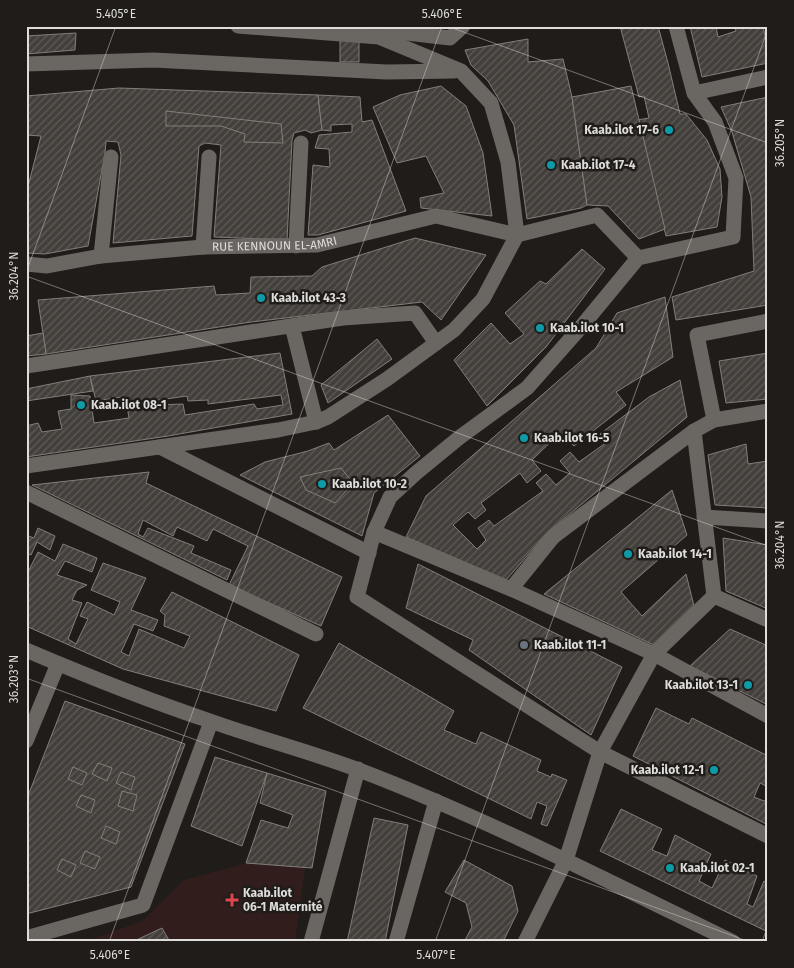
<svg xmlns="http://www.w3.org/2000/svg" width="794" height="968" viewBox="0 0 794 968" font-family="'Fira Sans',sans-serif">
<defs>
<pattern id="building-hatch" width="6" height="6" patternUnits="userSpaceOnUse" patternTransform="scale(1.25)"><rect width="6" height="6" fill="#43403c"/><path d="M-1 1l2-2M0 6l6-6M5 7l2-2" fill="none" stroke="#5e5b58"/></pattern>
</defs>
<rect width="100%" height="100%" fill="#1f1c19"/>
<polygon fill="#311e1c" points="308,847 295,942 84,942 142,921 184,880"/>
<g fill="url(#building-hatch)" stroke="#827e7a">
<polygon points="620,26 658,26 668,63 680,114 686,114 707,140 720,169 722,197 717,227 666,236 637,120 649,118 644,96 639,97"/>
<polygon points="690,26 716,26 718,37 736,31 734,26 763,26 768,51 768,63 702,77"/>
<polygon points="76,33 75,50 26,54 26,36"/>
<rect x="340" y="37" width="19" height="25"/>
<polygon points="528,39 528,62 563,59 572,97 587,205 581,208 527,219 514,125 488,81 471,65 465,50"/>
<polygon points="441,86 466,106 483,153 492,216 421,208 420,198 444,193 426,156 397,163 373,107 400,95"/>
<polygon points="631,86 665,229 639,239 608,206 587,205 572,97"/>
<polygon points="119,88 318,95 322,130 311,133 305,130 294,133 292,140 287,240 214,237 221,145 205,143 199,146 192,236 113,243 121,155 118,142 106,141 105,153 88,246 45,254 26,253 26,194 41,136 26,135 26,96"/>
<polygon points="318,95 360,97 362,122 372,120 406,211 318,235 308,235 313,165 330,167 329,149 315,148 319,135 352,132 352,124 331,125 331,131 322,130"/>
<polygon points="768,97 768,305 676,320 672,297 754,271 751,197 732,132 721,107"/>
<polygon points="166,111 281,124 283,143 244,142 245,134 221,126 166,126"/>
<polygon points="415,238 486,255 441,320 422,302 251,322 46,354 38,300 214,286 216,295 250,293 251,277 312,276 322,267"/>
<polygon points="582,249 605,269 546,347 487,406 454,360 491,323 510,344 524,334 505,313 540,281 546,284"/>
<polygon points="665,297 673,357 616,392 626,405 574,446 560,433 532,460 541,471 527,483 520,473 481,503 486,510 475,519 468,512 453,525 477,549 486,540 478,528 489,520 494,526 543,491 536,483 546,474 556,485 570,473 560,461 570,452 579,462 607,442 600,434 649,397 680,380 687,417 548,532 506,580 406,537 426,496 596,348 617,313"/>
<polygon points="43,333 46,354 26,356 26,336"/>
<polygon points="377,339 392,359 328,403 321,385"/>
<polygon points="280,353 292,414 168,436 26,457 26,426 38,423 42,432 62,429 58,411 71,409 71,395 90,396 94,423 129,418 127,406 183,404 185,415 254,404 257,409 283,405 281,395 208,404 208,400 188,401 187,396 123,405 121,397 96,401 90,376"/>
<polygon points="768,353 768,399 726,403 719,361"/>
<polygon points="90,376 93,391 26,401 26,389"/>
<polygon points="388,415 420,456 374,493 362,536 240,475 265,462 308,451 329,443 334,450"/>
<polygon points="746,444 748,464 768,461 768,508 715,505 708,455"/>
<polygon points="341,468 353,483 335,503 306,490 300,477"/>
<polygon points="149,472 146,483 342,577 321,626 229,585 248,546 213,529 207,541 177,527 173,536 143,520 138,534 143,537 148,528 194,546 191,553 231,570 227,580 32,485"/>
<polygon points="672,490 687,535 621,592 642,616 686,574 694,606 654,645 544,594"/>
<polygon points="38,528 55,536 50,550 37,542 31,555 26,553 26,535 34,538"/>
<polygon points="723,538 768,545 768,609 726,591"/>
<polygon points="63,544 97,558 92,572 65,561 57,575 87,585 77,590 72,600 82,603 68,639 76,644 88,619 80,616 87,602 114,615 120,602 91,590 103,563 146,578 131,610 158,620 153,631 134,624 121,652 129,656 139,629 184,648 190,636 164,626 165,615 160,611 172,592 299,655 276,711 123,669 26,626 26,576 38,552 55,561"/>
<polygon points="418,564 622,667 591,735 469,650 473,640 406,608"/>
<polygon points="730,629 768,646 768,705 690,666"/>
<polygon points="339,643 454,711 444,730 476,744 481,732 541,760 537,771 551,777 552,774 567,780 547,826 541,824 547,806 537,802 531,819 303,708"/>
<polygon points="65,701 185,744 131,887 26,914 26,801"/>
<polygon points="656,708 689,724 692,718 768,756 768,787 760,783 754,797 764,801 768,799 768,825 633,756"/>
<polygon points="215,757 267,773 242,846 191,826"/>
<polygon points="98,763 112,768 107,781 92,774"/>
<polygon points="73,767 87,773 82,785 68,779"/>
<polygon points="121,772 135,777 131,790 116,783"/>
<polygon points="267,773 326,791 312,868 246,863 261,820 288,828 293,815 260,803"/>
<polygon points="122,791 137,795 133,811 118,806"/>
<polygon points="81,795 95,800 91,813 76,806"/>
<polygon points="621,809 662,829 652,850 667,856 675,835 711,854 699,881 712,888 725,860 757,876 747,904 753,907 764,881 768,883 768,932 600,851"/>
<polygon points="374,818 408,825 385,942 347,942"/>
<polygon points="106,826 120,832 116,844 101,838"/>
<polygon points="85,851 100,857 95,869 80,863"/>
<polygon points="62,859 76,865 71,877 57,870"/>
<polygon points="464,860 512,886 518,911 503,942 464,942 472,927 466,903 445,892"/>
<polygon points="162,928 170,942 132,942"/>
</g>
<g fill="none" stroke-linecap="round" stroke-linejoin="round">
<g stroke="#6a6662" stroke-width="15">
<polyline points="381,30 450,38 463,26"/>
<polyline points="26,64 153,60 387,72 454,71"/>
<polyline points="694,93 768,77"/>
<polyline points="296,246 301,143"/>
<polyline points="203,247 209,157"/>
<polyline points="101,256 111,157"/>
<polyline points="638,258 581,327 527,388 460,437 416,473 390,497 374,532 357,597 600,752 768,836"/>
<path id="s1" d="M26,264l21,2 54,-10 102,-9 114,-2 119,-29 81,19 80,-20 41,43 95,-21 3,-59 -21,-56 -21,-29 -18,-67"/>
<polyline points="292,326 316,422"/>
<polyline points="26,366 343,318 415,313 436,343"/>
<polyline points="714,420 697,335 768,321"/>
<polyline points="694,431 714,596 768,620"/>
<polyline points="160,447 369,553"/>
<polyline points="26,466 278,430 316,422 328,417 387,379 454,330 483,299 517,235 508,162 491,103 461,71 379,37 238,26"/>
<polyline points="26,492 316,634"/>
<polyline points="704,517 768,521"/>
<polyline points="374,532 511,589 654,654 768,716"/>
<polyline points="511,589 553,537 694,431 714,420 768,411"/>
<path d="M26,650c61,26 124,51 187,72 48,17 98,30 146,48 128,49 251,112 374,172"/>
<polyline points="26,741 58,664"/>
<polyline points="26,938 143,905 211,722"/>
<polyline points="311,942 358,769"/>
<polyline points="396,942 436,801"/>
<polyline points="525,942 566,860 600,752 654,654 714,596"/>
</g>
</g>
<path fill="none" stroke="#dfdddb" stroke-width="1" stroke-opacity="0.45" d="M447,26l321,117M26,273l90,-247M26,276l742,270M26,678l724,264M109,942l333,-916M435,942l333,-913M762,942l6,-17"/>
<g fill="#0f9aa8" stroke="#1f1c19" stroke-width="2">
<circle cx="669" cy="130" r="5"/>
<circle cx="551" cy="165" r="5"/>
<circle cx="261" cy="298" r="5"/>
<circle cx="540" cy="328" r="5"/>
<circle cx="81" cy="405" r="5"/>
<circle cx="524" cy="438" r="5"/>
<circle cx="322" cy="484" r="5"/>
<circle cx="628" cy="554" r="5"/>
<circle cx="748" cy="685" r="5"/>
<circle cx="714" cy="770" r="5"/>
<circle cx="670" cy="868" r="5"/>
</g>
<circle fill="#6b7280" stroke="#1f1c19" stroke-width="2" cx="524" cy="645" r="5"/>
<path fill="#e0444e" stroke="#1f1c19" stroke-width="2" d="M229.5 892.5h5v5h5v5h-5v5h-5v-5h-5v-5h5z"/>
<g text-anchor="middle" dominant-baseline="central" stroke-width="5" stroke-linejoin="round" paint-order="stroke">
<g font-size="12" font-weight="bold" fill="#dfdddb" stroke="#1f1c19" text-anchor="start">
<text x="659" y="130" text-anchor="end">Kaab.ilot 17-6</text>
<text x="561" y="165">Kaab.ilot 17-4</text>
<text x="271" y="298">Kaab.ilot 43-3</text>
<text x="550" y="328">Kaab.ilot 10-1</text>
<text x="91" y="405">Kaab.ilot 08-1</text>
<text x="534" y="438">Kaab.ilot 16-5</text>
<text x="332" y="484">Kaab.ilot 10-2</text>
<text x="638" y="554">Kaab.ilot 14-1</text>
<text x="534" y="645">Kaab.ilot 11-1</text>
<text x="738" y="685" text-anchor="end">Kaab.ilot 13-1</text>
<text x="704" y="770" text-anchor="end">Kaab.ilot 12-1</text>
<text x="680" y="868">Kaab.ilot 02-1</text>
<text x="243" y="893">Kaab.ilot<tspan x="243" dy="14">06-1 Maternité</tspan></text>
</g>
<g font-size="12" fill="#dfdddb" stroke="#1f1c19">
<text stroke="none"><textPath href="#s1" startOffset="250">RUE KENNOUN EL-AMRI</textPath></text>
</g>
</g>
<rect width="794" height="968" fill="none" stroke="#1f1c19" stroke-width="55"/>
<rect x="28" y="28" width="738" height="912" fill="none" stroke="#dfdddb" stroke-width="2"/>
<g font-size="12" text-anchor="middle" fill="#dfdddb">
<text x="116" y="18">5.405°E</text>
<text x="442" y="18">5.406°E</text>
<text transform="translate(780 143) rotate(-90)" y="4">36.205°N</text>
<text transform="translate(14 276) rotate(-90)" y="4">36.204°N</text>
<text transform="translate(780 545) rotate(-90)" y="4">36.204°N</text>
<text transform="translate(14 679) rotate(-90)" y="4">36.203°N</text>
<text x="110" y="959">5.406°E</text>
<text x="436" y="959">5.407°E</text>
</g>
</svg>
